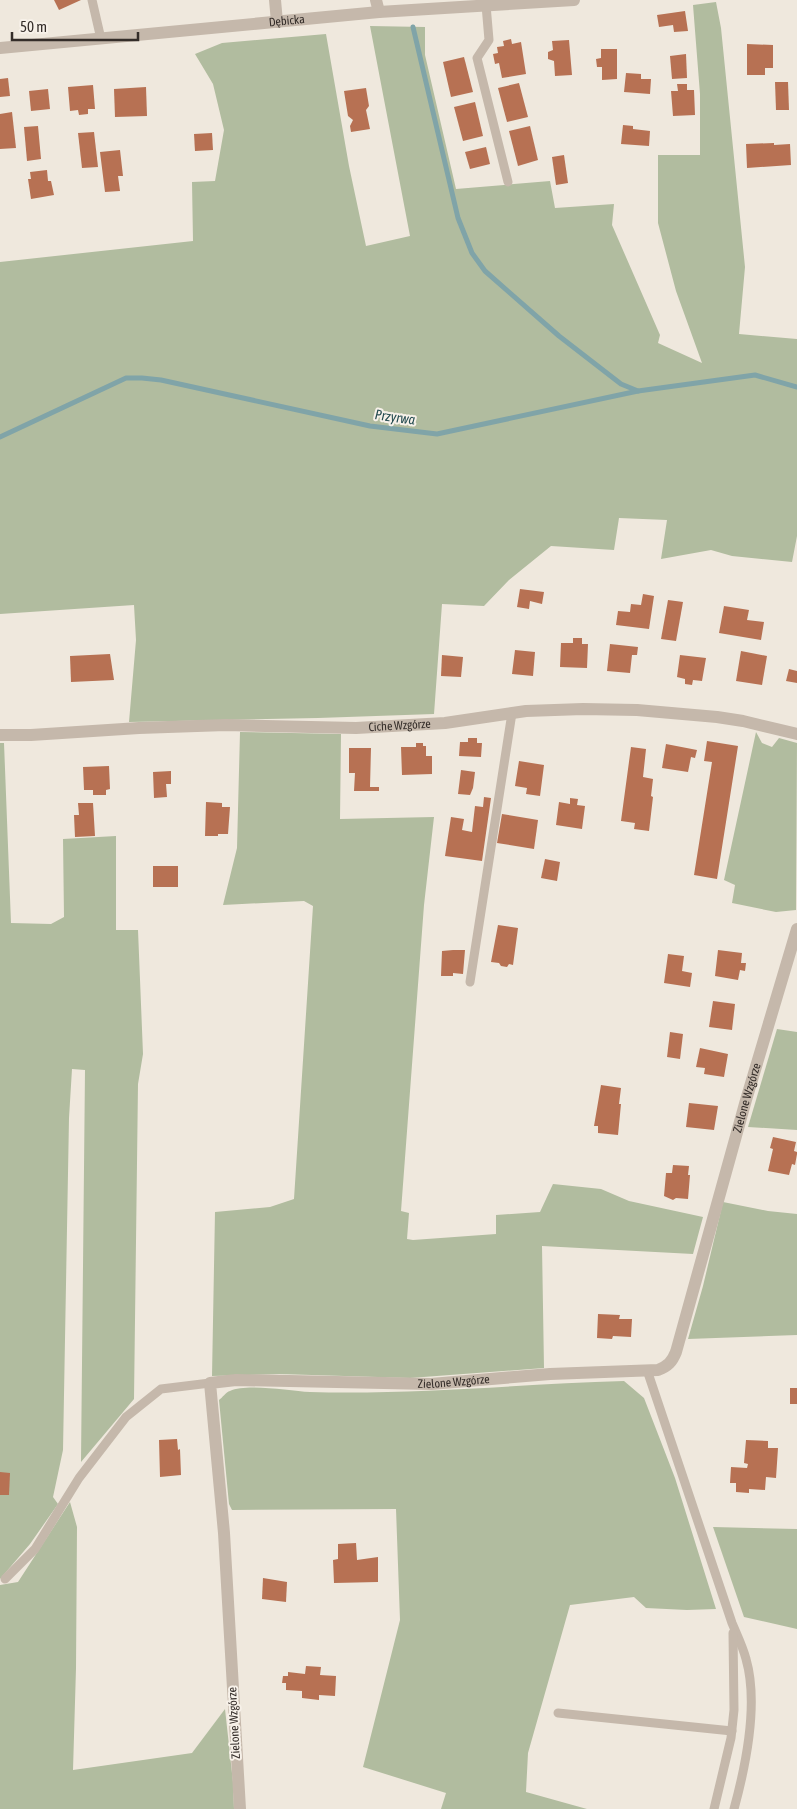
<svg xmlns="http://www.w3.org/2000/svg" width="797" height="1809" viewBox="0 0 797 1809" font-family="'Asap Condensed',sans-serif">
<rect width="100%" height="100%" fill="#efe8dd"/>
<g fill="#b1bc9f">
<polygon points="716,2 721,28 745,267 739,334 797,339 797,536 792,562 732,556 711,550 661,559 667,520 619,518 614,550 551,546 509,580 484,606 442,604 434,714 318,718 129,722 136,640 134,605 0,614 0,262 193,241 192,182 215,181 224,130 213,84 195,54 222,43 326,34 349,166 366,246 410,236 370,26 425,27 425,55 456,189 550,181 555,208 614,204 612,225 660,335 658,343 702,363 676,291 658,223 658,155 700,155 700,94 693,5"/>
<polygon points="240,732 341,734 340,819 434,817 424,905 401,1211 409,1213 407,1239 413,1240 496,1234 496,1215 540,1212 553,1184 601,1189 629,1201 703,1217 693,1254 542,1246 544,1368 410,1378 279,1374 212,1376 215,1212 270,1207 294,1199 313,906 304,901 223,905 237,848"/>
<polygon points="756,732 762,743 772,747 779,738 797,743 796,910 776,912 732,903 735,885 724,880"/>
<polygon points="0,743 4,743 11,923 51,924 64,917 63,839 116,836 116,930 138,930 143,1054 138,1084 134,1399 81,1462 85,1070 72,1069 69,1118 63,1450 53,1497 58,1504 30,1544 0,1579"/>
<polygon points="777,1029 797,1032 797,1130 748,1127"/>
<polygon points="723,1202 768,1211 797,1214 797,1335 688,1339 703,1286"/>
<path d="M624,1381l20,17 31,80 41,131 -29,1 -41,-2 -12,-11 -64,8 -42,148 -2,39 61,17h-146l5,-16 -83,-26 37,-147 -4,-111 -164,1 -3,-6 -10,-104c3,-2 7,-8 11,-9 17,-8 60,0 80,1 104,3 210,-8 314,-11z"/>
<polygon points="70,1502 77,1527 76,1668 73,1770 192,1753 225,1709 233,1782 234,1809 0,1809 0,1585 18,1582"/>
<polygon points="713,1527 797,1529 797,1629 744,1617"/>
</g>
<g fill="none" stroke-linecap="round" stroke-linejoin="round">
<g stroke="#80a4a8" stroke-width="5">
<polyline points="413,27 458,218 472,253 485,271 559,336 621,384 638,391"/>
<polyline points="0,437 126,378 142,378 161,380 370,426 437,434 638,391 755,375 797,387"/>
</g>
</g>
<g fill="#b77153">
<polygon points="54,0 81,0 59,10"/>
<polygon points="685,11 688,31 674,32 673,25 659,27 657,15"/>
<polygon points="511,39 512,44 521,42 526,74 502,78 499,63 495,64 493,54 498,53 497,47 504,46 503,41"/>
<polygon points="569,40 572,75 555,76 554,61 548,59 548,52 553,50 552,41"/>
<polygon points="747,44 773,45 773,68 765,68 765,75 747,75"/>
<polygon points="601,49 617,49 617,79 602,80 602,67 597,67 596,59 601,58"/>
<polygon points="686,54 687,78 672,79 670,56"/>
<polygon points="464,57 473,92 451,97 443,62"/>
<polygon points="626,73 641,74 641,79 651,79 650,94 624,92"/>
<polygon points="8,78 10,96 0,97 0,79"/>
<polygon points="775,82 788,82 789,110 776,110"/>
<polygon points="519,83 528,117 507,122 498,88"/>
<polygon points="677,84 687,84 687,90 694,90 695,115 673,116 671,91 678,91"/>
<polygon points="93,85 95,109 88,109 88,114 79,115 78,110 70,111 68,87"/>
<polygon points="146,87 147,116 115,117 114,89"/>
<polygon points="366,88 369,106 366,110 370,129 351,132 350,126 353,120 348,116 344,91"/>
<polygon points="48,89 50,109 31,111 29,91"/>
<polygon points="475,102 483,136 463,141 454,107"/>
<polygon points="12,112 16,148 0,149 0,114"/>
<polygon points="623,125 633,126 633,129 650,131 649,146 621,144"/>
<polygon points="38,126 41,159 27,161 24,127"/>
<polygon points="530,126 538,160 518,166 509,131"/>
<polygon points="94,132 98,167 82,168 78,133"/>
<polygon points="212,133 213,150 195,151 194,134"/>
<polygon points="774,143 774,145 790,144 791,165 747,168 746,144"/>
<polygon points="486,147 490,164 470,169 465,152"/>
<polygon points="120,150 123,176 118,176 120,191 105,192 100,152"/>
<polygon points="564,155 568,183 556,185 552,157"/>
<polygon points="47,170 48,181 51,181 54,195 31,199 28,179 31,179 30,172"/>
<polygon points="520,589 544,592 542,604 530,601 529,609 517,607"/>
<polygon points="643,594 654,596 649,629 616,625 618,611 630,612 631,604 641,605"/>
<polygon points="668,600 683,602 676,641 661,639"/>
<polygon points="724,606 749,610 747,620 764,622 761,640 719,633"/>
<polygon points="573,638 582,638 582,644 588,644 587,668 560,667 561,643 573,643"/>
<polygon points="610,644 638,647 637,655 632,655 630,673 607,671"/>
<polygon points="515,650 535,652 533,676 512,674"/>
<polygon points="741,651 767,656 762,685 736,681"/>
<polygon points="110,654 114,680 71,682 70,656"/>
<polygon points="442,655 463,657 461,677 441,676"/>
<polygon points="680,655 706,658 702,681 693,680 692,685 685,684 685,679 677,677"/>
<polygon points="789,669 797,671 797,683 786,681"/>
<polygon points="468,738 477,738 477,743 482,743 481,757 459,756 460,742 468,742"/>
<polygon points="707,741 738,746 717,879 694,875 712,762 704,761"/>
<polygon points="416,743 423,743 423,746 426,746 426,756 432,756 432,774 402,775 401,747 416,747"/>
<polygon points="666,744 697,750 695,758 691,757 688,772 662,768"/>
<polygon points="631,747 646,749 643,777 653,779 651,796 653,797 649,831 634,829 635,823 621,821"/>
<polygon points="349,748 371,748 370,787 379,787 379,791 354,791 355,773 349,773"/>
<polygon points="519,761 544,765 540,796 526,794 527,788 515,786"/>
<polygon points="109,766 110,789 106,790 106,795 93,795 93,790 84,790 83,767"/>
<polygon points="461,770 475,772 473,788 470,795 458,794"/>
<polygon points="171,771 171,784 166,784 167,797 154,798 153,772"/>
<polygon points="484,797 491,798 482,861 445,856 451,817 464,819 462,830 472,832 475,806 483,807"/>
<polygon points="570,798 578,799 577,805 585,806 582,829 556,825 559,802 570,804"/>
<polygon points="206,802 222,803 222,807 230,807 228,834 218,834 218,836 205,836"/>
<polygon points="78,803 93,803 95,836 75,837 74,815 79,815"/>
<polygon points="502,814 538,820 534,849 497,843"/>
<polygon points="545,859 560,862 557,881 541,878"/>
<rect x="153" y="866" width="25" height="21"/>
<polygon points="498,925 518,928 513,965 509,964 507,967 501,966 499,963 491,962"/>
<polygon points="453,950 465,950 463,974 453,973 453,976 441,976 442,951"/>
<polygon points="718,950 742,953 741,963 746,963 745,971 740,970 738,980 715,976"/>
<polygon points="668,954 684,956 682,971 692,973 690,987 664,983"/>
<polygon points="713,1001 735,1004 732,1030 709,1027"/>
<polygon points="670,1032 683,1034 680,1059 667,1057"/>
<polygon points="700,1048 728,1054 724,1077 704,1074 705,1068 696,1067"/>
<polygon points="601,1085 621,1088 619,1104 621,1104 618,1135 598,1133 598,1126 594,1126"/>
<polygon points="689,1103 718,1106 714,1130 686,1127"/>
<polygon points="773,1137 796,1142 794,1151 797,1152 797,1154 795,1165 792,1164 789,1175 768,1171 773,1149 770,1148"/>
<polygon points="673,1165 689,1166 688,1175 690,1175 688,1199 676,1198 673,1200 664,1196 666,1173 672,1173"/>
<polygon points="598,1314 620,1315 619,1319 632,1319 631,1337 613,1336 612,1339 597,1338"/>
<rect x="790" y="1388" width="7" height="16"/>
<polygon points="177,1439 178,1450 180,1449 181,1475 160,1477 159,1440"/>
<polygon points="746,1440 768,1441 768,1448 778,1448 776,1478 766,1477 765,1490 749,1489 749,1493 736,1492 736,1483 730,1483 731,1467 747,1468 748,1464 744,1463"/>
<polygon points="0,1472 10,1473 9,1495 0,1495"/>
<polygon points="356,1543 357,1560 378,1557 378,1582 334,1583 333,1560 338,1559 338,1544"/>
<polygon points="263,1578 287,1582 286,1602 262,1599"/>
<polygon points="306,1666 321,1667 320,1675 336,1676 335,1696 319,1695 319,1700 302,1698 302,1691 286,1690 286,1683 282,1683 283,1676 288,1676 288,1672 305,1674"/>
</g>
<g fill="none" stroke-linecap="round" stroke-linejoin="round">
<g stroke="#c5b8ab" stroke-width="9">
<polyline points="92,0 101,39"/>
<polyline points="486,5 489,40 477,58 508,182"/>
<polyline points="470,982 512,713"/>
<path d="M647,1370l85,253c5,12 11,24 14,36 13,45 0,106 -12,150"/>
<polyline points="5,1579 35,1549 79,1478 126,1417 161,1389 210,1383"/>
<polyline points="558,1713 732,1731"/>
<polyline points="714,1809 731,1738 734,1710 733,1633"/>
</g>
<g stroke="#c5b8ab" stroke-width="12">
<polyline points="275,0 277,22"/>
<polyline points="376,0 379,12"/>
<path id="s1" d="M0,735h31l108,-7 87,-3 130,3 89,-5 81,-12 57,-2 54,1 80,7 26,4 54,13"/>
<path id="s2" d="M240,1809l-16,-276 -14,-150 26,-3 195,4 119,-10 108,-4c10,-4 14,-8 18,-18l70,-252 51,-171"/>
</g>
<path stroke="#c5b8ab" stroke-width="12" id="s3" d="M0,48l379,-36 195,-12"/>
</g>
<g text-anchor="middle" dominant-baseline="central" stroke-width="4" stroke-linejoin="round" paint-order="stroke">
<g font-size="12" fill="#342d29" stroke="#f7f1e9">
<text stroke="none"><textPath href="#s3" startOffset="288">Dębicka</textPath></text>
<text stroke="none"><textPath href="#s1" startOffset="400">Ciche Wzgórze</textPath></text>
<text stroke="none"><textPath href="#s2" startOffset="1166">Zielone Wzgórze</textPath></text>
<text stroke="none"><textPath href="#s2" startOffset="671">Zielone Wzgórze</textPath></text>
<text transform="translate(234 1723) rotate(-93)">Zielone Wzgórze</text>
</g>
<g font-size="14" font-style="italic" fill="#244b50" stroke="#f7f1e9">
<text transform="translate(395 417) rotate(8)">Przyrwa</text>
</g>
</g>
<path d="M12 32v8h126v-8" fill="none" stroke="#342d29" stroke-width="2.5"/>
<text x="20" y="32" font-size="15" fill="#342d29" stroke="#f7f1e9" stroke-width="4" paint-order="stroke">50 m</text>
</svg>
